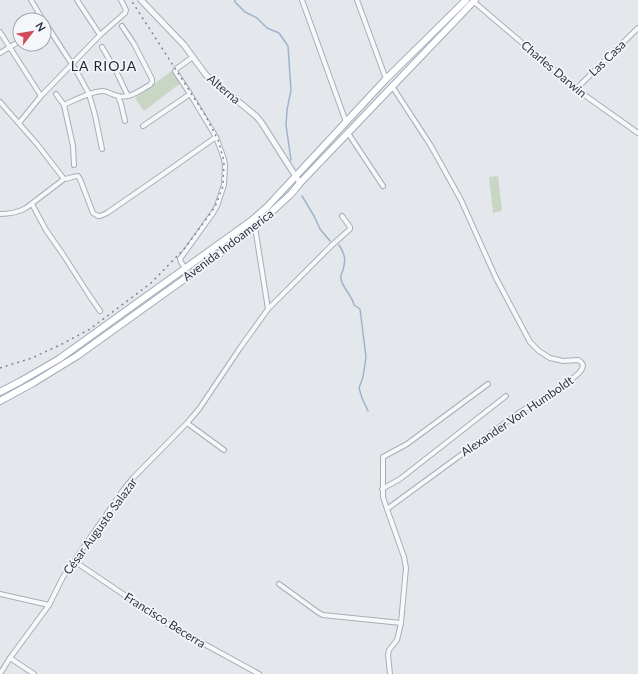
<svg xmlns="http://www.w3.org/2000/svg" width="638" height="674" viewBox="0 0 638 674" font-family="Lato,sans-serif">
<rect width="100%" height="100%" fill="#e4e7ec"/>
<g fill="#c9d6c5">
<polygon points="173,70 182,82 144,111 135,98"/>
<polygon points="498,176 502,211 493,213 489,177"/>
</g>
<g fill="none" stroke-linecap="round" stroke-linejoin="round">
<g stroke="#9fb4cc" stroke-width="1.5">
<polyline points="235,0 235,2 245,12 257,18 267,28 279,33 288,46 291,90 287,110 286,125 291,160"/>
<polyline points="302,196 314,216 320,229 330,241"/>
<path d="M339,245c6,9 7,15 4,25 -1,3 -3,6 -2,9 2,10 11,16 13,26l6,4 6,48 -3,20 -4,11 3,10 6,13"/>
</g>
<defs>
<g id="minor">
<polyline points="31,0 43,20"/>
<polyline points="77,0 100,35"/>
<polyline points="302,0 346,122"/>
<polyline points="357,0 386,79"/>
<polyline points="473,1 576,89 638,133"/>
<polyline points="44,21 77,72 89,94 95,115 102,149"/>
<polyline points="0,32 41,96"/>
<polyline points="102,47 116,71 128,96"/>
<polyline points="0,53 20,41"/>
<polyline points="392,86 431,146 461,200 496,278 530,342 539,351 550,358 563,361 578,360 581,362 583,365 582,369 579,373 565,385 520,412 454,460 387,509 383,497 383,457 407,444 488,384"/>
<polyline points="576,89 638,28"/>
<polyline points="56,94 64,105 73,146 74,165"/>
<polyline points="118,96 121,104 125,121"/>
<path d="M0,102l37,42 27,35c5,0 9,-3 14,-3l2,3 13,34 5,3h2l7,-3 55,-38 54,-38"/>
<path d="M64,105c11,-5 27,-14 39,-14 5,0 9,4 15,5 12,3 22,-6 32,-11l2,-3v-3l-18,-35 -12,-18"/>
<polyline points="19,123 41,96 100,35 125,13 126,10 121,0"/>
<polyline points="143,126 190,94"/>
<polyline points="348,133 383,186"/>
<polyline points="32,204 46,230 64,256 89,295 100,311"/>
<path d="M0,214c10,0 17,-1 26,-6l38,-29"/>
<polyline points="251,221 255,227 268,309"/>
<polyline points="185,268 181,262 180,259 213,213 217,206 224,185 225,165 224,159 216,137 190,94 175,71 176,69 193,57"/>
<polyline points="187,423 224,450"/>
<polyline points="382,489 400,479 506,396"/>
<polyline points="387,509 404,557 406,568 401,623 398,636 397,640 389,650 388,655 390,674"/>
<polyline points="74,561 166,623 259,674"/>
<polyline points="279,584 319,613 323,615 401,623"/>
<polyline points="0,594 49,605"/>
<polyline points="10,658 34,674"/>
<polyline points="0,674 10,658 49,605 63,577 124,489 133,478 187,423 199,409 240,348 268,309 331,246 350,229 350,227 342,216"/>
</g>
<polyline id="tertiary" points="141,0 184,45 206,75 256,116 261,122 300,183"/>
<g id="primary">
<polyline points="0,392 21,381 59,359 251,221 267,207 386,79 466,0"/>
<polyline points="0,401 33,383 77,356 222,252 256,226 291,194 300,183 475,0"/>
</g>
</defs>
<use href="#minor" stroke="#a9aeb7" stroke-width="6"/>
<use href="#tertiary" stroke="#a9aeb7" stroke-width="7"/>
<use href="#primary" stroke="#a3abb8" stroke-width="8"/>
<use href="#minor" stroke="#f7f8fa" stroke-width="4"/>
<use href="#tertiary" stroke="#f7f8fa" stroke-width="5"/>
<use href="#primary" stroke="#fff" stroke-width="6"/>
<polyline stroke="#7d8696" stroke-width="1.5" stroke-dasharray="2 4" stroke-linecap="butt" points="0,368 32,358 62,344 90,329 151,283 185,248 215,207 223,186 224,161 218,140 205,115 131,0"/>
</g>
<g text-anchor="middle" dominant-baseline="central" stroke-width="3.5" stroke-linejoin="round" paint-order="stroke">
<g font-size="12" fill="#2b3445" stroke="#f4f6f9">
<text transform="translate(607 58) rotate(-44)">Las Casa</text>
<text transform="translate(554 69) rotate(40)">Charles Darwin</text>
<text transform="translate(224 89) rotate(40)">Alterna</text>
<text transform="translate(228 245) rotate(-37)">Avenida Indoamerica</text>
<text transform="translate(517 416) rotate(-34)">Alexander Von Humboldt</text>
<text transform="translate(100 526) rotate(-54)">César Augusto Salazar</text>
<text transform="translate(165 620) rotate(32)">Francisco Becerra</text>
</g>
<g font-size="14" letter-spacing="1" fill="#1d2536" stroke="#f4f6f9">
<text x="104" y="65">LA RIOJA</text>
</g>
</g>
<g transform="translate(32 32) rotate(59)"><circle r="19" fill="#f4f6f9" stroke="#a4a8b1"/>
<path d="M0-3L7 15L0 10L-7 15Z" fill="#d1495b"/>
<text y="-6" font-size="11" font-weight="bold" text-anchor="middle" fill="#2b3445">N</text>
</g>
</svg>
